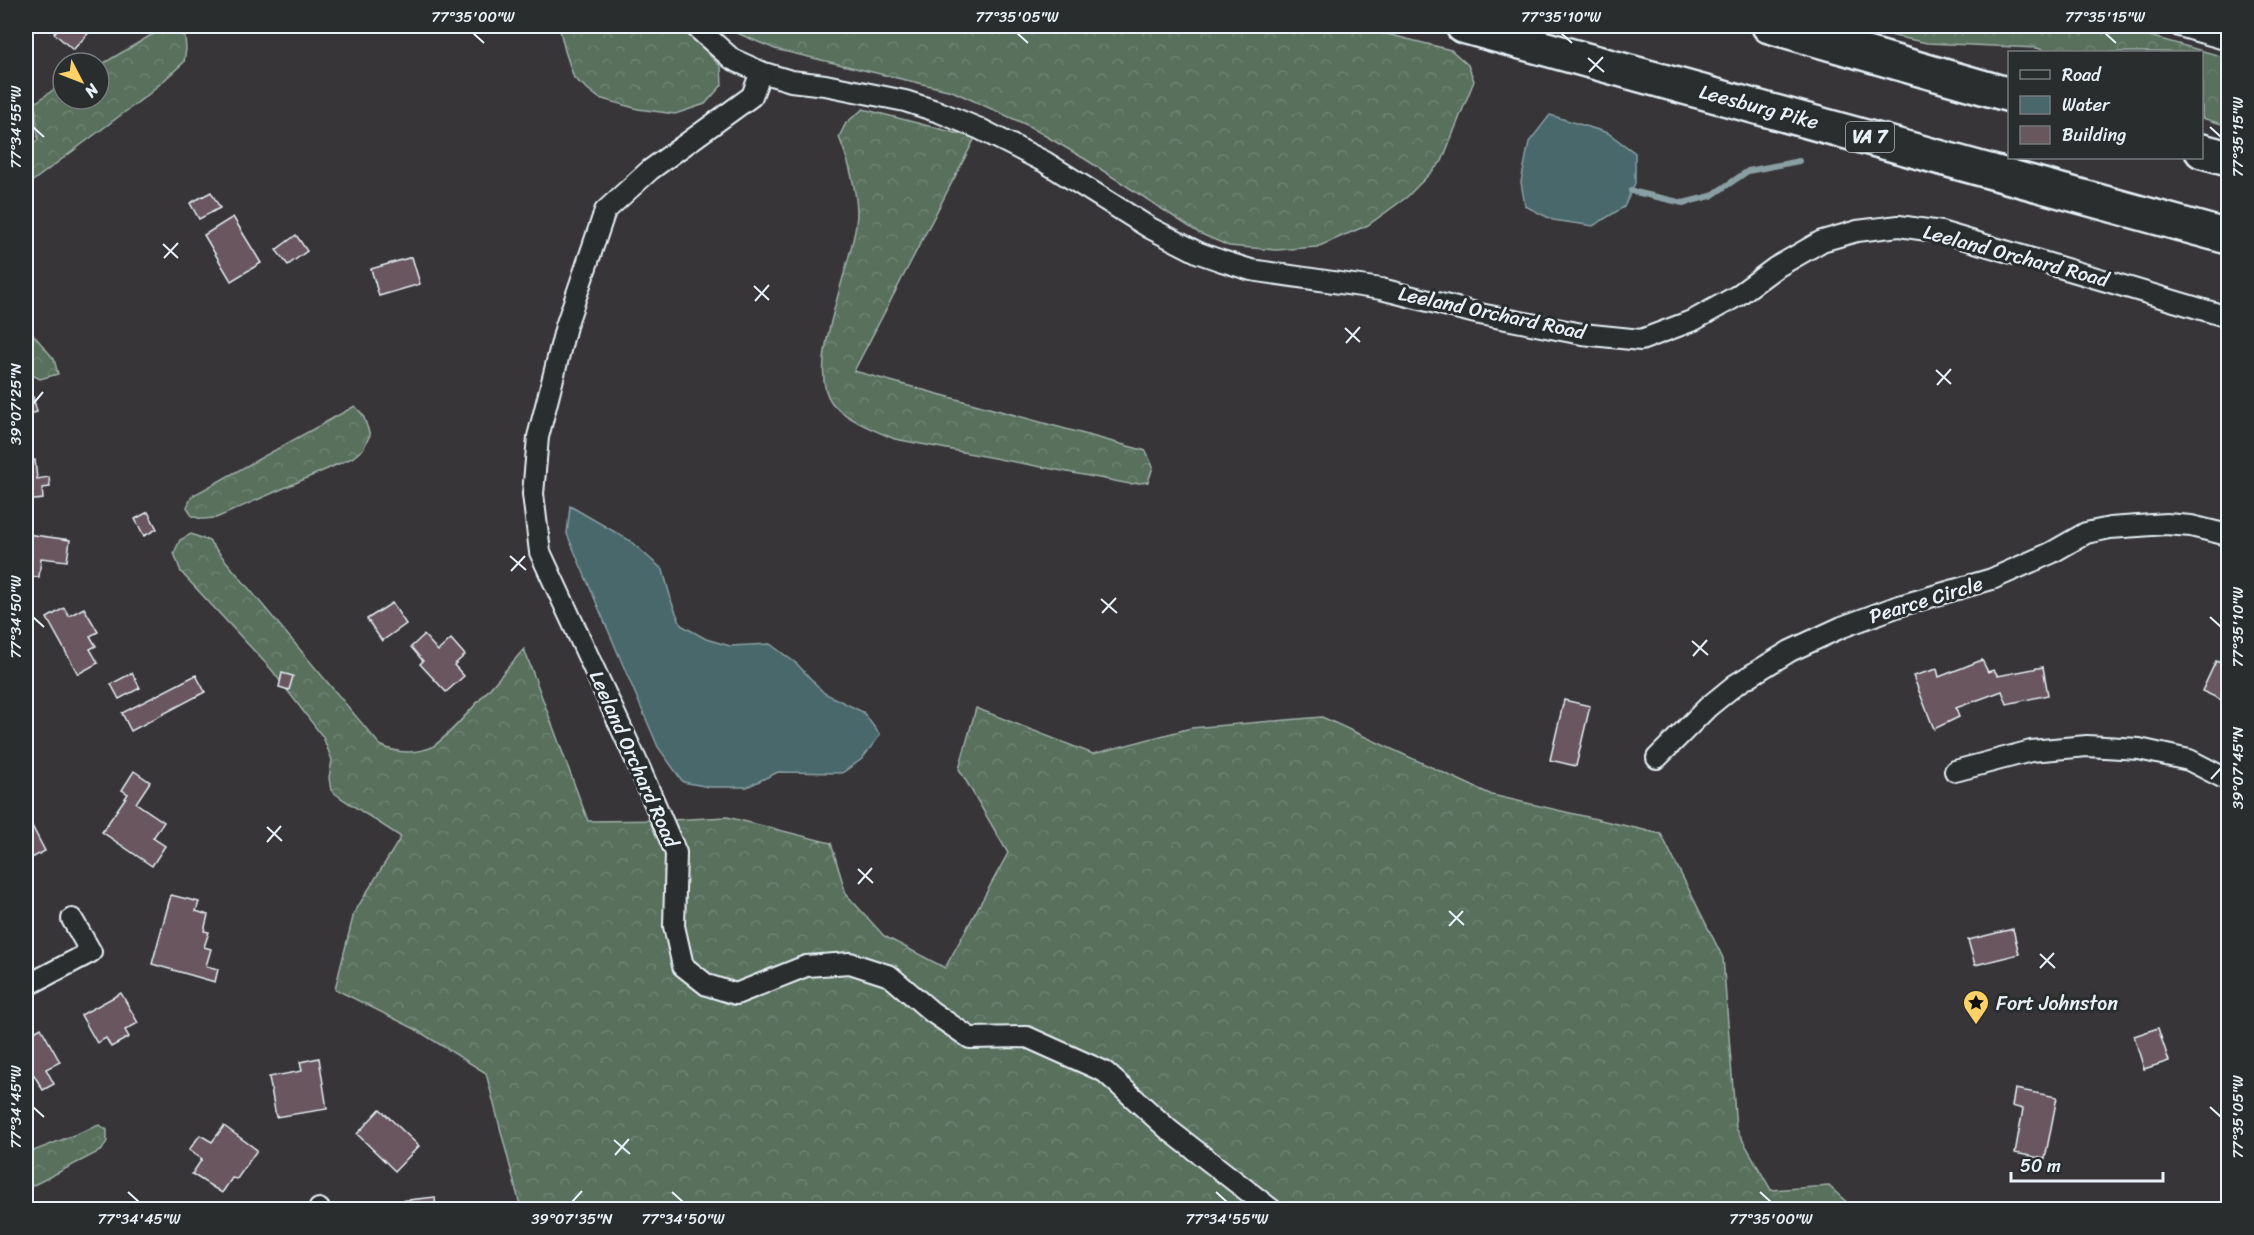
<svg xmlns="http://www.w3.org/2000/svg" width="2254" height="1235" viewBox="0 0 2254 1235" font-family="Sriracha,sans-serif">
<defs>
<pattern id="forest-crowns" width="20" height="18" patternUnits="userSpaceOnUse" patternTransform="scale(1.5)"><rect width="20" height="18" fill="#586f5c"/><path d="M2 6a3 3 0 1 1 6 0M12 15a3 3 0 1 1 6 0" fill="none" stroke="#708474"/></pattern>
</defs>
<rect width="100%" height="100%" fill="#373538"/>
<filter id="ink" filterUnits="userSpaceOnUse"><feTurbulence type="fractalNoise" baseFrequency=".0167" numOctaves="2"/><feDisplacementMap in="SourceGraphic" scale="12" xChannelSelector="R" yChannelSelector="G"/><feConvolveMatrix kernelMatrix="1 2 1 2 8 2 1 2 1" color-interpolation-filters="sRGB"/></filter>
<g filter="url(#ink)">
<g fill="url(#forest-crowns)" stroke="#a0b0aa" stroke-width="1.5">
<polygon points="559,26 682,26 721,67 722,85 705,104 675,114 638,109 599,98 574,78 565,51"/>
<polygon points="725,26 1355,26 1451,50 1468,65 1474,81 1442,161 1407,197 1368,225 1317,247 1276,250 1229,246 1199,233 1085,159 1027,125 952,91 775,49 730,30"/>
<polygon points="1860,26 2114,26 2228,58 2228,126 2202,118 2202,52 2048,52 2037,48 1927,43 1894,36"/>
<polygon points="172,29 185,37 186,49 184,62 149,94 26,186 26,155 38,139 35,103 63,83 63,99 99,99 99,66 158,31"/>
<path d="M863,109l112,29 -121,233 292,80 7,16 -5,15 -18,2 -235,-45c-19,-8 -50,-20 -63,-36 -29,-37 25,-145 25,-191 -1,-27 -8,-50 -18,-75l7,-14z"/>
<polygon points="26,326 54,359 58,374 40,379 32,375 26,367"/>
<polygon points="355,406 363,415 370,435 363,449 352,458 216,518 202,519 192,516 187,507 192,496"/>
<path d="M191,534l18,7 171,204c15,8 32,9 50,3 16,-6 78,-81 94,-99l64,172 83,-1 56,-3 104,26 15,51 38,42 61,32 63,-115 -49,-84 17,-61 117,46 98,-26 131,-11 170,78 169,39 62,124 13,170 35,62 58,-4 25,23h-1333l-35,-136 -71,-44 -80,-40 19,-76 47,-76 -60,-39 -10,-8 -2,-12 3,-18 -9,-23 -52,-68 -90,-97 -7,-19 6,-13z"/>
<polygon points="99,1125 107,1130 107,1141 102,1150 26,1189 26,1154"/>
</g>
<g fill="#4a686c" stroke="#899fa4" stroke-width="1.5">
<polygon points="1550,115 1608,133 1635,153 1635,183 1624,207 1593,226 1553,220 1525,206 1521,182 1529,142"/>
<polygon points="570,506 629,540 663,570 672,603 681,625 706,639 730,646 770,644 797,664 824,693 863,712 880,735 862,759 842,773 778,772 747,787 709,787 683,782 658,747 567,534"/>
</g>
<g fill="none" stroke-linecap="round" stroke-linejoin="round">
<polyline stroke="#899fa4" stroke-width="6" points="1631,191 1683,203 1711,196 1748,171 1799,161"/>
</g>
<g fill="#69575e" stroke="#e8f1f8" stroke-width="1.5">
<polygon points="61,26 95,26 73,50 54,33"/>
<polygon points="211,192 220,208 199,219 190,203"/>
<polygon points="233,217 261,263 231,281 204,235"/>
<polygon points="296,235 307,251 288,265 276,250"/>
<polygon points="412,257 420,284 379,296 371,269"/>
<polygon points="33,397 37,412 26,415 26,399"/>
<polygon points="35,460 37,479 49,477 50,487 42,488 43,499 26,501 26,461"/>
<polygon points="148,512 157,529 144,536 135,519"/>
<polygon points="26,534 70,540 67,561 41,558 39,577 26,576"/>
<polygon points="392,603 406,624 382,641 367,619"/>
<polygon points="64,608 69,616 84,608 98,632 90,636 96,646 90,649 98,663 78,674 47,618"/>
<polygon points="424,635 438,651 451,639 465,655 454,665 464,676 446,692 420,664 423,661 411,647"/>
<polygon points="1982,660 1988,672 1994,670 1998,676 2043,667 2048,695 2007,704 2002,691 1956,708 1959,717 1934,729 1913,676 1937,669 1939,677"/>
<polygon points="2216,661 2228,666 2228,703 2202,691"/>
<polygon points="132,673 140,688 119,699 111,684"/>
<polygon points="282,673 293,676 289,690 279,687"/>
<polygon points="196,675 205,692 131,731 122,713"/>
<polygon points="1564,700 1590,706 1576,766 1550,760"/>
<polygon points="134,771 150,782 136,803 164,822 153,838 165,846 152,866 102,832 128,794 122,790"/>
<polygon points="31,824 45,851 26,861 26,826"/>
<polygon points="171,895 199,902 196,911 208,915 204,931 209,932 204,947 211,949 206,966 218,969 215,982 152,964"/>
<polygon points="2013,929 2019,954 1975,965 1968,940"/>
<polygon points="121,993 138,1023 125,1030 129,1037 111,1047 106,1038 97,1043 81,1015"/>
<polygon points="41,1028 60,1062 46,1069 54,1084 43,1090 34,1075 26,1079 26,1037"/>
<polygon points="2158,1028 2169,1061 2144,1069 2134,1036"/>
<polygon points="319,1058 327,1109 276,1117 269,1077 302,1071 300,1062"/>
<polygon points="2015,1089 2057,1097 2045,1159 2015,1153 2023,1109 2012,1106"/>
<polygon points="380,1109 419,1146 395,1171 357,1134"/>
<polygon points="224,1126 257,1150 237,1179 232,1178 222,1193 192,1174 202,1159 189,1150 200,1135 212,1142"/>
<polygon points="435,1197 436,1210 391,1210 390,1202"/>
</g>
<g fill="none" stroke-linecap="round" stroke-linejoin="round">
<defs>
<g id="minor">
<polyline points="695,26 732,59 761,72 791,81 825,85 905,101 939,112 980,129 1045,162 1150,228 1199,253 1222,261 1251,270 1381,289 1480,314 1582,334 1641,340 1694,320 1737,296 1775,268 1822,241 1857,231 1899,226 1941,232 2228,317"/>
<polyline points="2179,26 2228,40"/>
<polyline points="761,72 752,96 650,170 605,211 566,326 550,390 538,437 533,494 540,552 636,760 676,853 674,926 683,966 707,985 736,994 806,966 850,963 890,976 932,1012 970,1038 1027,1037 1105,1072 1169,1130 1272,1210"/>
<polyline points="1657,758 1708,707 1735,685 1790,651 1842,627 1899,606 1992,579 2051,553 2086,533 2110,528 2166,524 2191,526 2228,535"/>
<polyline points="1955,771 2031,751 2087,746 2139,749 2189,760 2228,780"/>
<polyline points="26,986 91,952 72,919"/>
<polyline points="319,1209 319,1210"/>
</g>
<g id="trunk">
<polyline points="1463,26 2228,237"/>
<polyline points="1769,26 2010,95"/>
<polyline points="2202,151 2228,158"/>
</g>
</defs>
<use href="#minor" stroke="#e8f1f8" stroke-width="24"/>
<use href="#trunk" stroke="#e8f1f8" stroke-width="38"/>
<use href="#minor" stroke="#2a2d2e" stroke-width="20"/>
<use href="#trunk" stroke="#2a2d2e" stroke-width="33"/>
</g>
</g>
<path fill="none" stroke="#e8f1f8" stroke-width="2" d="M473,33l11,10M1017,33l11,10M1561,33l11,10M2105,33l11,10M1588,58l16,14M1589,72l14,-15M33,127l11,10M2210,127l11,10M163,244l15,14M164,258l14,-15M754,286l15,14M755,301l14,-16M1345,328l15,14M1346,343l14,-16M1936,370l15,14M1937,385l14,-16M33,404l10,-12M510,556l16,14M511,571l14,-15M1101,599l16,14M1102,613l14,-15M33,617l11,10M2210,617l11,10M1692,641l16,14M1693,656l14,-16M2211,779l10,-11M267,827l15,14M267,842l14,-16M858,869l15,14M858,884l14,-16M1449,911l15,14M1449,926l14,-15M2040,954l15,14M2040,968l14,-15M33,1107l11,10M2210,1107l11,10M614,1140l16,14M615,1155l14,-16M128,1192l11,10M672,1192l11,10M1216,1192l11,10M1760,1192l11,10M572,1202l10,-11"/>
<defs>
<symbol id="sight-pin" viewBox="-11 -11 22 30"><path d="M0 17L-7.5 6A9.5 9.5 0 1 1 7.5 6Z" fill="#ffd166" stroke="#2a2d2e"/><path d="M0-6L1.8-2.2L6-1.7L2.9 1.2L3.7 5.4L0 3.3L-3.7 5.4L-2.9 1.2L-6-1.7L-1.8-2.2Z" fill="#111"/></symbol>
</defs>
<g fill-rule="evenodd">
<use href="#sight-pin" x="1961" y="988" width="30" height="40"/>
</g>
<g text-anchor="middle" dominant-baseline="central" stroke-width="6" stroke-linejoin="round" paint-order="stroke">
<rect fill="#2a2d2e" stroke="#afb6bb" stroke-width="1.5" x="1846" y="122" width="48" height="30" rx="4.5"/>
<g font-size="18" font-weight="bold" fill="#e8f1f8">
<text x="1870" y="137">VA 7</text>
</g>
<g font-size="20" fill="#e8f1f8" stroke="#2a2d2e">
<text transform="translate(1759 107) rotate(15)">Leesburg Pike</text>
<text transform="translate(2016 256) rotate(15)">Leeland Orchard Road</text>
<text transform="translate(1492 313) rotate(12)">Leeland Orchard Road</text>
<text transform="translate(1926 600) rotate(-17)">Pearce Circle</text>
<text transform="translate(634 759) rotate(66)">Leeland Orchard Road</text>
</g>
<g font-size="20" fill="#e8f1f8" stroke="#2a2d2e" text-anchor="start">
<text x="1996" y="1003">Fort Johnston</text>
</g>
</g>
<rect width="2254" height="1235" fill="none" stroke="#2a2d2e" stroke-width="66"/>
<rect x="2008" y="51" width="195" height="108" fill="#2a2d2e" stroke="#767b7f" stroke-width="1.5"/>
<rect x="2020" y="70" width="30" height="9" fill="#2a2d2e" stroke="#767b7f" stroke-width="1.5"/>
<text x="2062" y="81" font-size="18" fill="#e8f1f8">Road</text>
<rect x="2020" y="96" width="30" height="18" fill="#4a686c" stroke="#767b7f" stroke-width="1.5"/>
<text x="2062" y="111" font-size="18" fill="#e8f1f8">Water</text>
<rect x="2020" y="126" width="30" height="18" fill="#69575e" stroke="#767b7f" stroke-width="1.5"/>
<text x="2062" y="141" font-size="18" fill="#e8f1f8">Building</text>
<g transform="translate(81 81) rotate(132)"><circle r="28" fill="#2a2d2e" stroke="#767b7f" stroke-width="1.5"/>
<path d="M0-4.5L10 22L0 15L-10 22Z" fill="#ffd166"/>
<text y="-9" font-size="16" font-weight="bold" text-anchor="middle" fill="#e8f1f8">N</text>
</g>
<path d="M2011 1172v9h152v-9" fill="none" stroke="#e8f1f8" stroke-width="3"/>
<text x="2020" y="1172" font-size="18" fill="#e8f1f8" stroke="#2a2d2e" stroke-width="4.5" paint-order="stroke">50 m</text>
<rect x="33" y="33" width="2188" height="1169" fill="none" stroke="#e8f1f8" stroke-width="2"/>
<g font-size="15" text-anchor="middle" fill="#e8f1f8">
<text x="473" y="22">77°35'00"W</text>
<text x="1017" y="22">77°35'05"W</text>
<text x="1561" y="22">77°35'10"W</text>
<text x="2105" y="22">77°35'15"W</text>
<text transform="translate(16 127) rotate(-90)" y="5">77°34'55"W</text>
<text transform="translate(2238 137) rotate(-90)" y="5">77°35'15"W</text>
<text transform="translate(16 404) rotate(-90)" y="5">39°07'25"N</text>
<text transform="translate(16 617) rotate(-90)" y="5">77°34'50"W</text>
<text transform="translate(2238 627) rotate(-90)" y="5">77°35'10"W</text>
<text transform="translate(2238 768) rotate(-90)" y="5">39°07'45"N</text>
<text transform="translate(16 1107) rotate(-90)" y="5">77°34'45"W</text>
<text transform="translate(2238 1117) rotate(-90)" y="5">77°35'05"W</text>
<text x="139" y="1224">77°34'45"W</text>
<text x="572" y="1224">39°07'35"N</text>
<text x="683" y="1224">77°34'50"W</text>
<text x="1227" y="1224">77°34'55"W</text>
<text x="1771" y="1224">77°35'00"W</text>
</g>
</svg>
